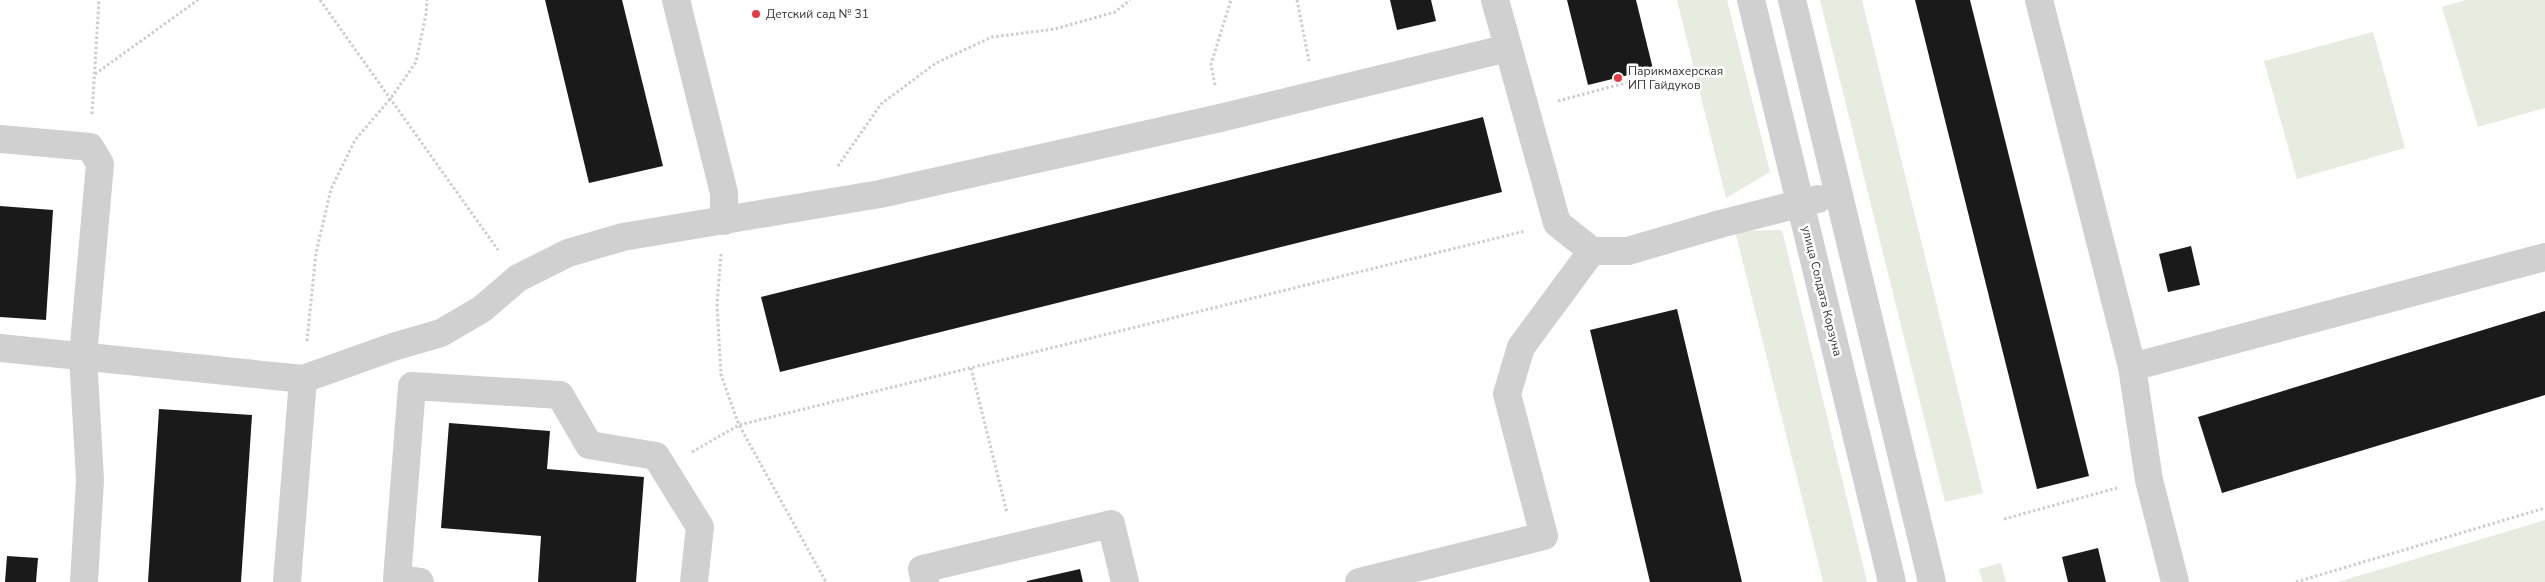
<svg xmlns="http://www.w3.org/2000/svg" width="2545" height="582" viewBox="0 0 2545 582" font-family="'Nunito Sans',sans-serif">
<rect width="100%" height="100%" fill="#fff"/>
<g fill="#e6ecdf">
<polygon points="1677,0 1727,0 1770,172 1726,198"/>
<polygon points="1820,0 1862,0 1983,493 1945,502"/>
<polygon points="2466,0 2545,0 2545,108 2478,127 2442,7"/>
<polygon points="2373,32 2405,148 2297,179 2264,61"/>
<polygon points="1782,230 1867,582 1823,582 1735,231"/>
<polygon points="2545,520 2545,582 2338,582"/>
<polygon points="2001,563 2006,582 1983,582 1979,569"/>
</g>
<g fill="#1a1a1a">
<polygon points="545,0 622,0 663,166 589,183"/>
<polygon points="1390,0 1431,0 1436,21 1397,30"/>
<polygon points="1567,0 1636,0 1653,69 1588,85"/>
<polygon points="1915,0 1970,0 2089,476 2037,489"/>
<polygon points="1483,117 1502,192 780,372 761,297"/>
<polygon points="0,206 53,210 46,320 0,317"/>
<polygon points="2191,246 2200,285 2168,292 2159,254"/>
<polygon points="1677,309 1742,582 1650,582 1628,489 1590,330"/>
<polygon points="2545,311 2545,395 2222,493 2198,417"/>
<polygon points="159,409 252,415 241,582 148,582"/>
<polygon points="449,423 550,431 547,469 644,477 636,582 538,582 541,536 441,528"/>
<polygon points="2098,548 2106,582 2068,582 2062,557"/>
<polygon points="7,556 38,558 36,582 5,582"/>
<polygon points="1080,569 1083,582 1027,582 1027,581"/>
</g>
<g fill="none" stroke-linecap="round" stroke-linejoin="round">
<g stroke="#cdcdcd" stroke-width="3" stroke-dasharray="2.5 2.5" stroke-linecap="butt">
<polyline points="320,0 498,250"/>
<polyline points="1297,0 1309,61"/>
<polyline points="95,74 198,0"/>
<polyline points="1215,85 1211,64 1231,0"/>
<polyline points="1558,101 1681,68"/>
<polyline points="92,114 99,0"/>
<polyline points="838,166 881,104 936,63 992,37 1055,29 1115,12 1130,0"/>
<polyline points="721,254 717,304 721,375 739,425 1525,231"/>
<polyline points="307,341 316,253 331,189 355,140 391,98 416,62 426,14 427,0"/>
<polyline points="971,368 1007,513"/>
<polyline points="692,452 739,425 826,582"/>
<polyline points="2004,519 2117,488"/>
<polyline points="2296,582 2545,508"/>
</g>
<g stroke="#d0d0d0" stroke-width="28">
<polyline points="676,0 724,193 724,221"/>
<polyline points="1751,0 1892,582"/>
<polyline points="1792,0 1932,582"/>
<polyline points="2039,0 2132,367 2149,480 2175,582"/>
<polyline points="0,139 90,147 100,164 83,356 90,480 84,582"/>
<polyline points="1592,251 1628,251 1720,224 1818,199"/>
<polyline points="0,348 303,379 393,347 441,333 482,309 518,278 568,253 623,237 880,194 1220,118 1508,48"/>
<polyline points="2132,367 2545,257"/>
<polyline points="287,582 303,379"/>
<polyline points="420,582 397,579 412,386 560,395 589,445 656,456 700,527 694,582"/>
<polyline points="925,582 922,569 1111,524 1125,582"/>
<polyline points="1359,582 1544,536 1507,394 1521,347 1592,251 1557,223 1495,0"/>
</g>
</g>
<g fill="#e63946" stroke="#fff" stroke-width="2">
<circle cx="756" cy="14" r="5"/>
<circle cx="1618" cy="78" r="5"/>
</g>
<g text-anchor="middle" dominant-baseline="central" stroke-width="5" stroke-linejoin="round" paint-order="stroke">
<g font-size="12" fill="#333" stroke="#fff" text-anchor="start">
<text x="766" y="14">Детский сад № 31</text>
<text x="1628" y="71">Парикмахерская<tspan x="1628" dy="14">ИП Гайдуков</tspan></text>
</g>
<g font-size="12" fill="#333" stroke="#fff">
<text transform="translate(1822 291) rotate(76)">улица Солдата Корзуна</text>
</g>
</g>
</svg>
